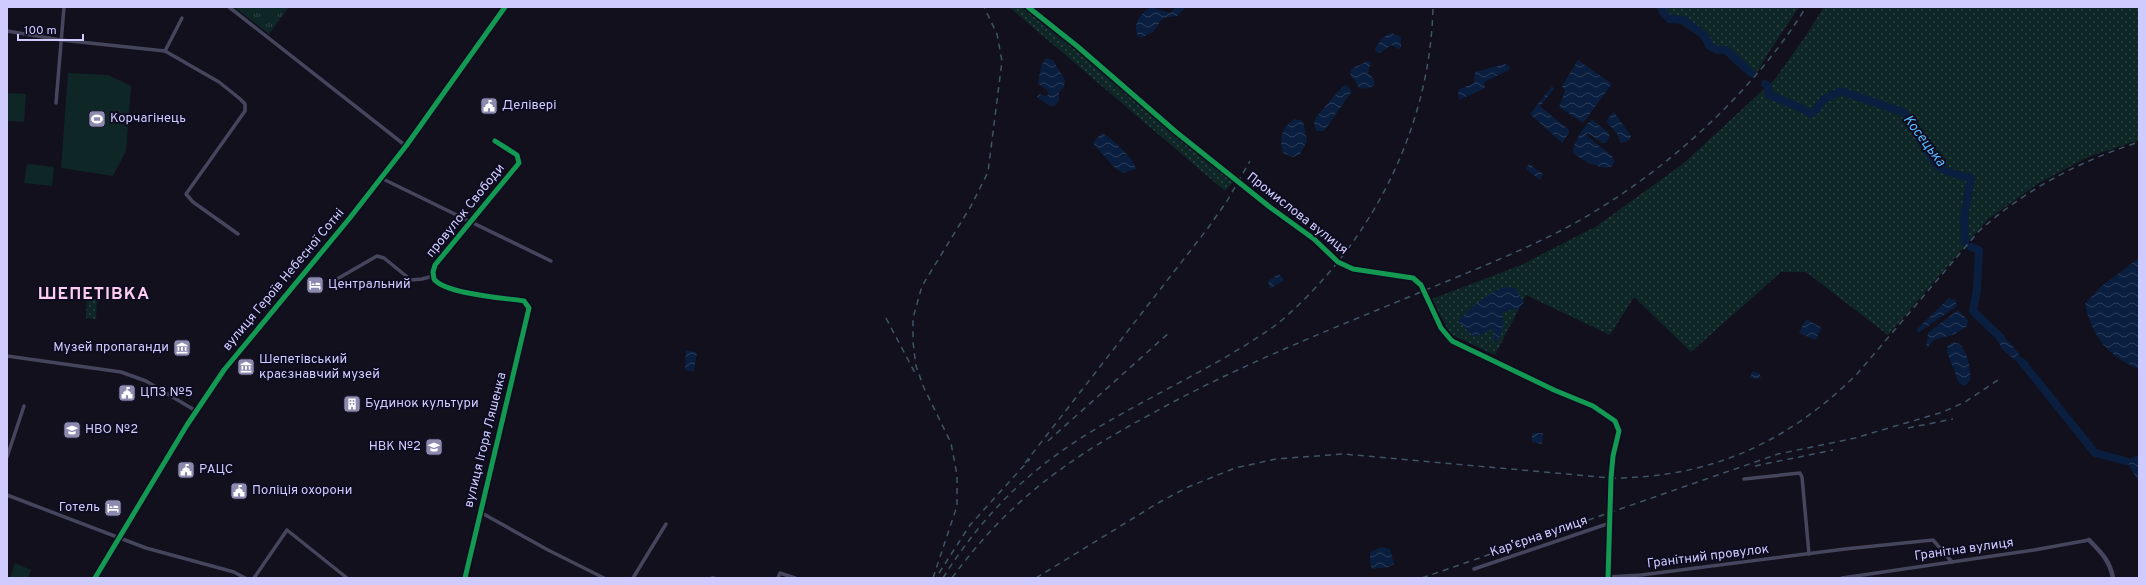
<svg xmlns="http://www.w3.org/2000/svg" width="2146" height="585" viewBox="0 0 2146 585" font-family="Overpass,sans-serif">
<defs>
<pattern id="grass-dots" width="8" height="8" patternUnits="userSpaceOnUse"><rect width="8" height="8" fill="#0f2626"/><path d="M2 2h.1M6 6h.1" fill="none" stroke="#314447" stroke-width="1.8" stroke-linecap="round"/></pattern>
<pattern id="park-tufts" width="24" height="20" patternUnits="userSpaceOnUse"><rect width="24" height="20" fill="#0f2626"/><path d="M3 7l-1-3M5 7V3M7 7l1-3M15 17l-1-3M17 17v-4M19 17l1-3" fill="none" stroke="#314447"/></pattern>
<pattern id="water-waves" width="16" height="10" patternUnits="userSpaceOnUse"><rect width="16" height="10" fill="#0a1f3f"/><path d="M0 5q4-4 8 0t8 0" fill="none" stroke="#2d3e5c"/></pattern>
</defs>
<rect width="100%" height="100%" fill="#12101c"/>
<g fill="url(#grass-dots)">
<polygon points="1009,7 1027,7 1234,181 1225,191"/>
<polygon points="1655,7 1799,7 1769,52 1756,74"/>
<polygon points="1824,7 2139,7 2139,140 2088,157 2039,183 1988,219 1888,335 1806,272 1781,272 1691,352 1634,297 1610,335 1526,295 1495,355 1450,334 1432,299 1521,265 1597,226 1684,163 1775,79 1805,37"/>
<polygon points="87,298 97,299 96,319 86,318"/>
</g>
<polygon fill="url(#park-tufts)" points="234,7 289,7 269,34"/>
<g fill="#0f2626">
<polygon points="68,73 108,75 131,86 126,151 113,176 61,168"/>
<polygon points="7,93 26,94 24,122 7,121"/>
<polygon points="27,164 54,167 52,186 24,183"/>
<polygon points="15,563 31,570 28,578 10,578"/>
</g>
<g fill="url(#water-waves)">
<path d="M1151,7l19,6 6,-6h10l-9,9 -14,2 -10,14 -12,6 -4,-3c-3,-14 2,-20 14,-28z"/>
<polygon points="1391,33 1401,37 1401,48 1398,49 1391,45 1380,53 1376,52 1375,49 1382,38"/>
<polygon points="1046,58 1053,60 1065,80 1064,87 1059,92 1059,101 1054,106 1050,106 1037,97 1039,94 1046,96 1049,94 1046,89 1038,84 1041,66"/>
<polygon points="1578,60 1612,84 1583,123 1559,107 1565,91 1562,86"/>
<path d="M1366,61l5,1 -3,11 6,6 1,5c-4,5 -10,5 -16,4l-4,-8 -4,-3c-2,-13 8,-9 15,-16z"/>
<polygon points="1505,64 1510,67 1509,70 1484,82 1485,88 1459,100 1458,90 1474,83 1475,72"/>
<polygon points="1346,85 1352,91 1324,131 1316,131 1314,123 1316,117 1342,87"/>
<polygon points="1552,86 1554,89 1540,106 1569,130 1569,133 1562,143 1530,114"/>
<path d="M1614,112l17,24c0,4 -6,7 -10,7l-4,-9 -10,-12 1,-4z"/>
<path d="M1295,119l8,2 4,20 -7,13 -7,3 -10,-4c-5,-13 -1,-27 12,-34z"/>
<path d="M1593,120l17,14 -3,8 -5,1 -14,-10 -2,2 26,21 3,5 -4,6c-11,3 -30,-7 -38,-15 -1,-7 13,-31 20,-32z"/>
<path d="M1102,133c9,4 33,27 34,36l-13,4 -7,-4 -22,-24v-4z"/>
<polygon points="1529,164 1543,174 1540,180 1526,169"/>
<path d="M2139,258v111c-31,-12 -47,-33 -54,-65l14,-16z"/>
<polygon points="1279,274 1284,280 1270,289 1268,281"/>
<path d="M1506,287l9,1 9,14 -7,9 -4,-2 -11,4c3,12 1,22 -8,31l-1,-15 -19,8 -16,-16c10,-12 34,-31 48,-34z"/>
<polygon points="1949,298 1955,300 1957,306 1918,333 1917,329"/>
<polygon points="1958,310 1968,320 1967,326 1955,334 1934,340 1926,349 1928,333"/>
<polygon points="1806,319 1822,328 1815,340 1799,333"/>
<polygon points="1996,328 2017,351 2029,372 2003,350 1994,335"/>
<path d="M1954,342c13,2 17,27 16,38l-5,6 -6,-3 -12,-31 1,-7z"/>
<polygon points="686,350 697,353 694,371 688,371 685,369"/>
<polygon points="1753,371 1760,374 1761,378 1756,379 1750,377"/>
<polygon points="1532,433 1543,433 1542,444 1532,442"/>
<polygon points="2136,456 2139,457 2139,482 2126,461"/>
<polygon points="1382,547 1390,549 1394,564 1388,567 1372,569 1370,563 1370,552"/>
</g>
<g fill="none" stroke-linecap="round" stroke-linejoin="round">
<g stroke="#0a1f3f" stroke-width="8">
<path d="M1662,7l1,5 6,7 15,1c9,10 22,11 25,26l8,4h9l25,23"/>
<path d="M1765,84l3,2 1,9 30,12 12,7 6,-5 6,-9 18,-9 62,21c11,12 27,52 41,58 8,4 18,6 27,8l-7,38 1,26"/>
<polyline points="1971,247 1979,250 1977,289 1973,311 2001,338"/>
<polyline points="2022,362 2095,453 2126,461"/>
</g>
<g stroke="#45455d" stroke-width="3.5">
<polyline points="229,7 406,146"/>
<polyline points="1028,7 1077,46 1176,132 1271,208 1314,239 1338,262 1353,269 1413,278 1421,285 1441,328 1452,341 1554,390 1593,406 1615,421 1619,431 1613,456 1611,478 1608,578"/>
<polyline points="7,31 61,40 165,51 219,82 239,98 245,104 245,111 186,194 193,202 238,234"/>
<polyline points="165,51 182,18"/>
<polyline points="56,103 64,7"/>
<polyline points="381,178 551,261"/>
<polyline points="337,279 377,256 384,258 411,280 422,279 433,276"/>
<polyline points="7,356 121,372 146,381 196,411"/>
<polyline points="7,457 24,406"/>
<polyline points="1744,479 1800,473 1802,477 1809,554"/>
<polyline points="7,495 146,548 234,572 245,578"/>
<polyline points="480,512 548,550 604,578"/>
<polyline points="1474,569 1610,523"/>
<polyline points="1608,577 1641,575 1845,549 1933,540 1952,562"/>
<polyline points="95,578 187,425 224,370 349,219 406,146 505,7"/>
<polyline points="254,578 287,530 347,578"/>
<path d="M465,578l64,-270 -5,-7c-19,-3 -79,-7 -90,-22l-1,-7 2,-7 84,-102 -2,-8 -22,-14"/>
<polyline points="633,578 666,524"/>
<polyline points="712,578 714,578"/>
<polyline points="778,578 780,573 795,578"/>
<polyline points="1842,578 2034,550 2089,540"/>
</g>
<path stroke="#45455d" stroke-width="4.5" d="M2089,540c12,12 21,21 24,38"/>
<g stroke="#3e5565" stroke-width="1.5" stroke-dasharray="6 5" stroke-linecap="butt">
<polyline points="886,318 915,373"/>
<polyline points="1908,428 1953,419"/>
<polyline points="1048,441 1171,331"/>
<polyline points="1025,463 1208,228 1227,201 1250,161"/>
<polyline points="1755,466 1833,450"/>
<polyline points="939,573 970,525 1030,459"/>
<polyline points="933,578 957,506 957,475 951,443 924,388 916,366 913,342 913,318 922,286 971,206 988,172 1002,61 997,34 984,7"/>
<path d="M943,578c28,-45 63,-85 105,-117 70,-53 154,-84 225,-134 20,-15 38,-34 54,-52 64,-74 104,-170 106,-268"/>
<path d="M952,578c57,-78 117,-120 201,-165 84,-47 174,-82 263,-119 48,-20 97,-39 144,-63 93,-48 191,-134 246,-224"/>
<path d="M1036,578l122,-75 30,-16 47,-19 41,-9 67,-5 268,24c99,0 176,-35 246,-104l122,-143c47,-42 101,-70 160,-89"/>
<polyline points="1422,578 1778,454 1855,438 1943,412 1965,402 2001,378"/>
</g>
<defs>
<g id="cycleway">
<polyline points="1028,7 1077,46 1176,132 1271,208 1314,239 1338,262 1353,269 1413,278 1421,285 1441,328 1452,341 1554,390 1593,406 1615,421 1619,431 1613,456 1611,478 1608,578"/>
<polyline points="95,578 187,425 224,370 349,219 406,146 505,7"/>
<path d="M465,578l64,-270 -5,-7c-19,-3 -79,-7 -90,-22l-1,-7 2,-7 84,-102 -2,-8 -22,-14"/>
</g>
</defs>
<use href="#cycleway" stroke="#0e0c20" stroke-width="8"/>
<use href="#cycleway" stroke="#139951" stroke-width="5"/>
</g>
<defs>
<symbol id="civic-square" viewBox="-11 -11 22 22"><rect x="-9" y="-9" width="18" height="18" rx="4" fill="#8d8ab0" stroke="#0e0c20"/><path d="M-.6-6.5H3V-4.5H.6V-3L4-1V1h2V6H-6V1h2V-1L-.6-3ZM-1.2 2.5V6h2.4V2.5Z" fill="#fff"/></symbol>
<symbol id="stadium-square" viewBox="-11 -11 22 22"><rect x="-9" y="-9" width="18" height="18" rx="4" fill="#8d8ab0" stroke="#0e0c20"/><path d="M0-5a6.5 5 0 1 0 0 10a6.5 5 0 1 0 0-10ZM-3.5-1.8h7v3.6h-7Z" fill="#fff"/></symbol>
<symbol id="hotel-square" viewBox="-11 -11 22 22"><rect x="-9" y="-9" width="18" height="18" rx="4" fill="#8d8ab0" stroke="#0e0c20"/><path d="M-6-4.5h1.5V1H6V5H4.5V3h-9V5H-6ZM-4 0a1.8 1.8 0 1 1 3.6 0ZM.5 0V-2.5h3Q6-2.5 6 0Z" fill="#fff"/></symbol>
<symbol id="museum-square" viewBox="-11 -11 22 22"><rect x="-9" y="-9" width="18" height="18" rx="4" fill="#8d8ab0" stroke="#0e0c20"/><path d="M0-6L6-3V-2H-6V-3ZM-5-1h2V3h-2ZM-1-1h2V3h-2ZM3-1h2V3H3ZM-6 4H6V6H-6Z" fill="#fff"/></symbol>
<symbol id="building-square" viewBox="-11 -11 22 22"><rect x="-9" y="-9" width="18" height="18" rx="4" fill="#8d8ab0" stroke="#0e0c20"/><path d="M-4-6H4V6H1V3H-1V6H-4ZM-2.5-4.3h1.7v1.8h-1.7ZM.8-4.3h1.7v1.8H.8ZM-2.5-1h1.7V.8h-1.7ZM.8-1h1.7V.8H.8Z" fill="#fff"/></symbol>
<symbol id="school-square" viewBox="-11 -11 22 22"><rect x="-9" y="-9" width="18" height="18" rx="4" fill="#8d8ab0" stroke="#0e0c20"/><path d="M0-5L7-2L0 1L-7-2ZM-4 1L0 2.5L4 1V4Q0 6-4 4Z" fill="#fff"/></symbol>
</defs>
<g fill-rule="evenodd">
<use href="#civic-square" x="479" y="96" width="20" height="20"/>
<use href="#stadium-square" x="87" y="109" width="20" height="20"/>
<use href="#hotel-square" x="305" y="275" width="20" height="20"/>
<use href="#museum-square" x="172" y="338" width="20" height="20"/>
<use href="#museum-square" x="236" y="357" width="20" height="20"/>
<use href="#civic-square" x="117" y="383" width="20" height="20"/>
<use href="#building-square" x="342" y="394" width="20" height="20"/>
<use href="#school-square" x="62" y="420" width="20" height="20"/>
<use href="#school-square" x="424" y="437" width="20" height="20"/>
<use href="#civic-square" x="176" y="460" width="20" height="20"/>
<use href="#civic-square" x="229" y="481" width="20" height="20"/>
<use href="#hotel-square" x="103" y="498" width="20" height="20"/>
</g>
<g text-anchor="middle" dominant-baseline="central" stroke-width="4" stroke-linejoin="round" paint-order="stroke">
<g font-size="13" fill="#cfcbff" stroke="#0e0c20" text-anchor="start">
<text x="502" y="106">Делівері</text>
<text x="110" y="119">Корчагінець</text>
<text x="328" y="285">Центральний</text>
<text x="169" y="348" text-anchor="end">Музей пропаганди</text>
<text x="259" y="360">Шепетівський<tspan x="259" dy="15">краєзнавчий музей</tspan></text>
<text x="140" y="393">ЦПЗ №5</text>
<text x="365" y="404">Будинок культури</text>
<text x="85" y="430">НВО №2</text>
<text x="421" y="447" text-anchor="end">НВК №2</text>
<text x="199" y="470">РАЦС</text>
<text x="252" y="491">Поліція охорони</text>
<text x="100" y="508" text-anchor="end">Готель</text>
</g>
<g font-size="13" fill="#cfcbff" stroke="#0e0c20">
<text transform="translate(466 211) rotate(-51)">провулок Свободи</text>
<text transform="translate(1297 214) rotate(38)">Промислова вулиця</text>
<text transform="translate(284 280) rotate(-50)">вулиця Героїв Небесної Сотні</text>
<text transform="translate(486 440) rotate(-76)">вулиця Ігоря Ляшенка</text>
<text transform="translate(1539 537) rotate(-19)">Карʼєрна вулиця</text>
<text transform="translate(1964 550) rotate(-8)">Гранітна вулиця</text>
<text transform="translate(1708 557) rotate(-7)">Гранітний провулок</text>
</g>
<g font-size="14" font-style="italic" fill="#59b8ff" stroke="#0e0c20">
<text transform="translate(1924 141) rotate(53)">Косецька</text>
</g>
<g font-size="17" font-weight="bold" letter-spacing="1" fill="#ffcdef" stroke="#0e0c20">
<text x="94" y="295">ШЕПЕТІВКА</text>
</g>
</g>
<rect width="2146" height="585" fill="none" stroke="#cfcbff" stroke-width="16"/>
<path d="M18 34v6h65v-6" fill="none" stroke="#cfcbff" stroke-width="2"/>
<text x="24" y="34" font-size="12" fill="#cfcbff" stroke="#0e0c20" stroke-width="3" paint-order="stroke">100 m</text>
</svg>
